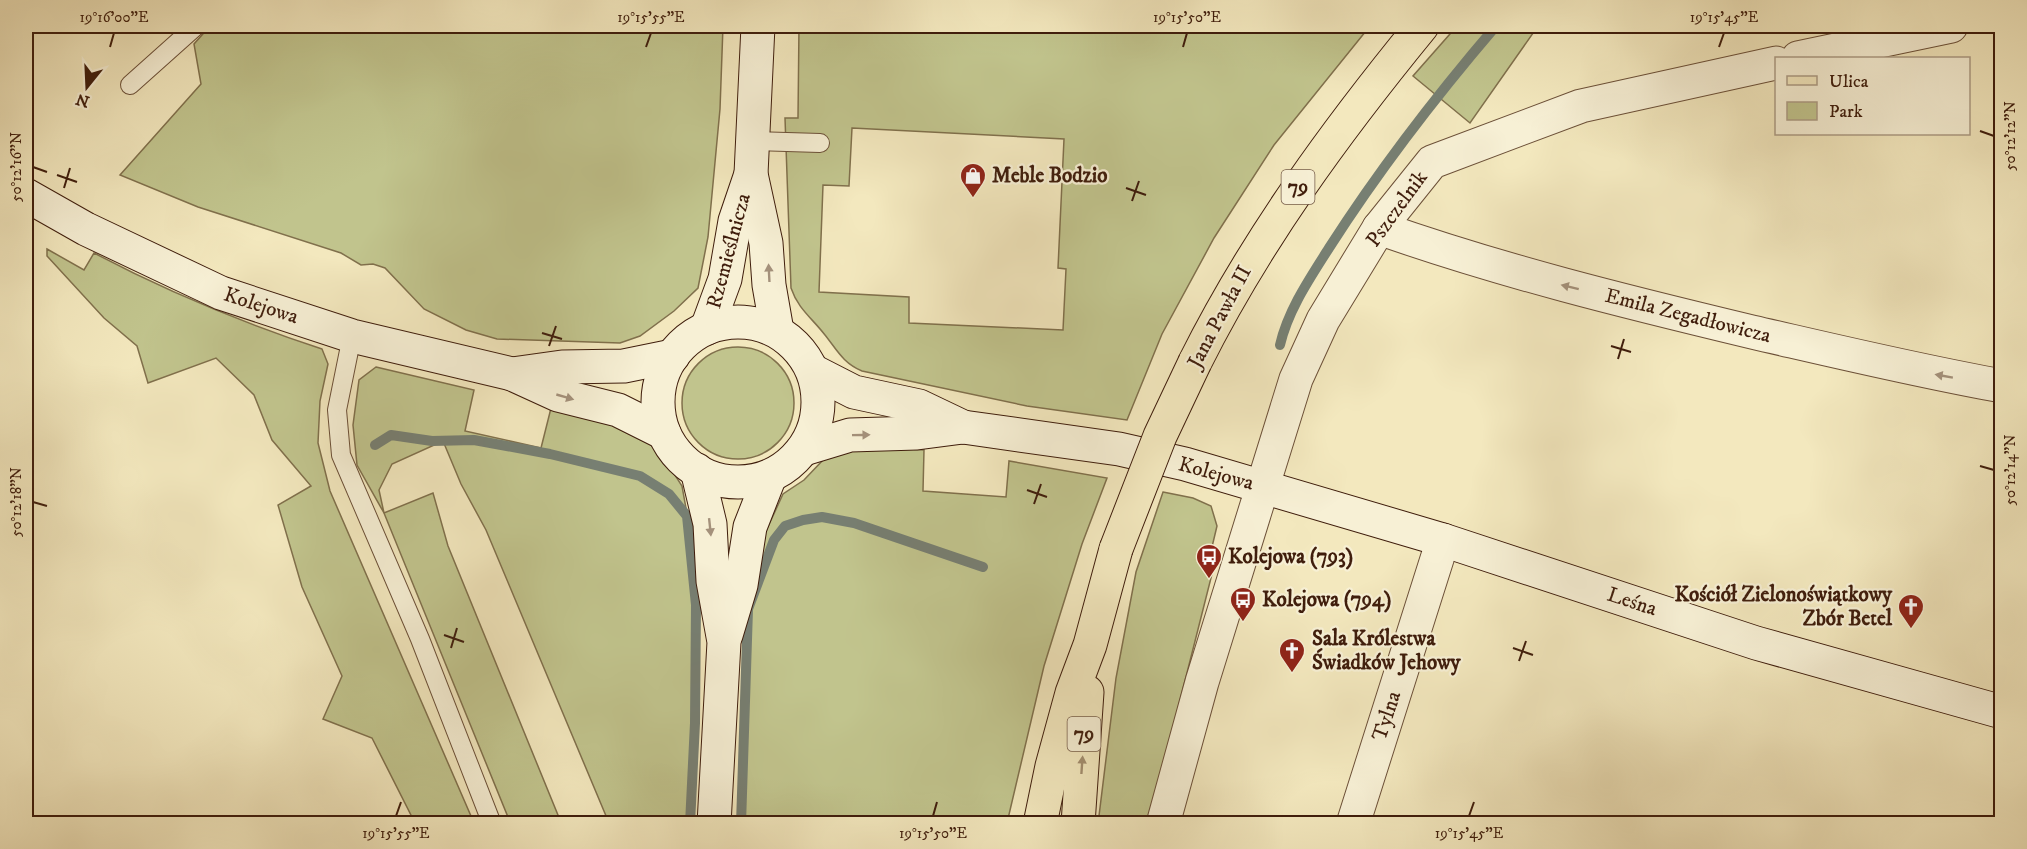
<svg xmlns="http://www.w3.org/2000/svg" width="2027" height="849" viewBox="0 0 2027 849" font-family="'IM FELL DW Pica',serif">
<rect width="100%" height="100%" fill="#f3e8be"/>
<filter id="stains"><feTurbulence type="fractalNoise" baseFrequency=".00333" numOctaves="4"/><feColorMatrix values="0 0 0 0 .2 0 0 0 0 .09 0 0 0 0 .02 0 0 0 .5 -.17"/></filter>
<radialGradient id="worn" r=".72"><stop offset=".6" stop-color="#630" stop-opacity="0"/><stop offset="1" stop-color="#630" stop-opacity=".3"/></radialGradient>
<g fill="#c1c48d" stroke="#80704c" stroke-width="1.5" fill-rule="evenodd">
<polygon points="210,26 723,26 720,109 708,237 698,288 674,311 640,336 620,343 497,339 466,330 424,309 385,268 373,264 361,265 341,253 198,207 120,175 201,84 194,44"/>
<path d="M799,26h571l-96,119 -60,93 -52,96 -35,86 -100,-14 -165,-35c-19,-8 -25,-21 -37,-36 -13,-17 -27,-26 -34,-47l-6,-170h13zM852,128l212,11 -6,129 8,1 -3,61 -154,-7v-26l-90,-5 4,-107 26,1z"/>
<polygon points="1457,26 1538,26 1470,123 1413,76"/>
<path d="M47,249l37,21 10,-17c74,39 149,70 228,96l6,15 -8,37 -2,42 12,48 144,332h-59l-43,-85 -49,-19 19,-43 -40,-89 -24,-82 33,-19 -39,-46 -18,-45 -38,-37 -68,25 -11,-37 -33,-28 -57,-62z"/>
<circle cx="738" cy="403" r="56"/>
<polygon points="376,367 474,390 465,431 541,448 551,408 618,420 652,439 682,486 691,536 696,605 695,723 690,823 609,823 486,530 461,484 443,441 392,464 379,490 384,513 433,493 448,546 560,820 558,824 510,822 384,513 357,465 353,425 359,380"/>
<polygon points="895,448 924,450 923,491 1006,497 1009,461 1107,478 1082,544 1044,666 1007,823 741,824 748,609 761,542 783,494 804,480 825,458 843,451"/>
<polygon points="1163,492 1193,498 1211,506 1217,526 1206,572 1212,574 1149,823 1098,824 1116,678 1136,572"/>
</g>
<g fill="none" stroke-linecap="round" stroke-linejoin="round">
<g stroke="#777f72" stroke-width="10">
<path d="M1280,345c8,-35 30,-67 49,-97 50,-78 107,-152 167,-222"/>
<polyline points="375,445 391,435 432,441 474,440 550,454 640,476 669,494 687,516 696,605 695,723 690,824"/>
<polyline points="741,824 748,609 774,540 785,526 803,520 822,517 854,523 983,567"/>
</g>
<defs>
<g id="lane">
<polyline points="130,85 196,26"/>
<polyline points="752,141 820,143"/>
<polyline points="352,336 337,410 341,455 420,639 492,824"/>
</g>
<g id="street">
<polyline points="1798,58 1951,26"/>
<path d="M1379,228c122,43 248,74 373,104 83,19 166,39 250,54"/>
<polyline points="1163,824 1202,682 1296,379 1323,320 1379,228 1432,162 1581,106 1776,63"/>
<polyline points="1353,824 1443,540"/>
</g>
<g id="secondary">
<polyline points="758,26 751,174 766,243 769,285 777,331"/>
<polyline points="26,195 86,229 221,293 352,336 512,374 558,395 618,410 664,433"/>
<circle cx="738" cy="402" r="80"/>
<polyline points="707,328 725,279 735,221 751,174"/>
<polyline points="813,371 854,392 919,406 963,427"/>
<polyline points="512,374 562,367 624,366 673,356"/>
<polyline points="804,449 850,435 917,433 963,427 1119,449 1185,464 1443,540 1756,643 2002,712"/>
<polyline points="697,470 710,524 713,581 724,642 714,824"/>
<polyline points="726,635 741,585 750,527 770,476"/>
</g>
<g id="primary">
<path d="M1195,362c61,-122 141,-231 227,-336"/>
<polyline points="1040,824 1052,766 1072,693 1090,645 1116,549"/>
<polyline points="1078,824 1087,692"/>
</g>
</defs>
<use href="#lane" stroke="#6c5038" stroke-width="20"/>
<use href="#street" stroke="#6c5038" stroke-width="35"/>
<use href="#secondary" stroke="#3f1d0c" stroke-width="35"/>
<use href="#primary" stroke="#3f1d0c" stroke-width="35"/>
<use href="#lane" stroke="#f7f0d5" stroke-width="18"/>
<use href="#street" stroke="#f7f0d5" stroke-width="33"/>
<use href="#secondary" stroke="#f7f0d5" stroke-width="33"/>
<use href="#primary" stroke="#f3e8be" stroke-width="33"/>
<defs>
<polyline id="primary-bridge" points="1116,549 1160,436 1195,362"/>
</defs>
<use href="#primary-bridge" stroke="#3f1d0c" stroke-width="35" stroke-linecap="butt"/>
<use href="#primary-bridge" stroke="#f3e8be" stroke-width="33"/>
</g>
<defs><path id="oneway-solid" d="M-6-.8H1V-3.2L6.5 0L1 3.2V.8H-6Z" transform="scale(1.5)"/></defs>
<g fill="#a4917b">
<use href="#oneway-solid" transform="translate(769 273) rotate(-93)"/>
<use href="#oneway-solid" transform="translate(1570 287) rotate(-166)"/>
<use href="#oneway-solid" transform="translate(1944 376) rotate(-170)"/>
<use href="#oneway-solid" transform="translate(565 397) rotate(16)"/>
<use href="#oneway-solid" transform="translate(861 435) rotate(-1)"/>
<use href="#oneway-solid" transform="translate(710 527) rotate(84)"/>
</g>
<use fill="#a28d6e" href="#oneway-solid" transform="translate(1082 765) rotate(-86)"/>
<path fill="none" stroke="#3f1d0c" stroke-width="2" d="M110,47l4,-14M646,47l5,-14M1183,47l4,-14M1719,47l5,-14M1980,131l14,5M33,167l14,5M57,175l20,7M64,188l6,-20M1126,188l20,7M1132,201l7,-20M542,333l20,6M549,346l7,-20M1611,346l20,6M1618,359l6,-20M1980,466l14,4M1027,490l20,7M33,502l14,4M1034,504l7,-20M444,635l20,7M451,648l6,-20M1513,648l20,7M1519,661l7,-20M396,816l5,-14M933,816l4,-14M1469,816l5,-14"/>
<defs>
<symbol id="shop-pin" viewBox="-11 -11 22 30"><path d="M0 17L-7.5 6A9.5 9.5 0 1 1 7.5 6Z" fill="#8f2418" stroke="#f7f0d5"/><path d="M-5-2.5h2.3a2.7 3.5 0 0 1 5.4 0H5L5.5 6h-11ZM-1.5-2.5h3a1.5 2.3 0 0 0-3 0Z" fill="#fff"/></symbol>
<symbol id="bus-pin" viewBox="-11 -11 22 30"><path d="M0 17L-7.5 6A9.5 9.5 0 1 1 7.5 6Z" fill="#8f2418" stroke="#f7f0d5"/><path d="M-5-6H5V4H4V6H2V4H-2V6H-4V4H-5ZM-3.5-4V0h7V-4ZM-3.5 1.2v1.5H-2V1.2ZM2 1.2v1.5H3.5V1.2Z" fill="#fff"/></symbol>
<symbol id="church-pin" viewBox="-11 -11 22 30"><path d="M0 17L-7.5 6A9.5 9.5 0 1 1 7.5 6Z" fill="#8f2418" stroke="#f7f0d5"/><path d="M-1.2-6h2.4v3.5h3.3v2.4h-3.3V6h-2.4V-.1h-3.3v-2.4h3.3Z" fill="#fff"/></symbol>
</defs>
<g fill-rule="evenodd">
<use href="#shop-pin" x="958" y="161" width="30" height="40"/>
<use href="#bus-pin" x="1194" y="542" width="30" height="40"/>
<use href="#bus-pin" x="1228" y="585" width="30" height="40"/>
<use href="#church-pin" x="1896" y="592" width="30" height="40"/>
<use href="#church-pin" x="1277" y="636" width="30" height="40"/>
</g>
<g text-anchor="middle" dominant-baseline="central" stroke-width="4.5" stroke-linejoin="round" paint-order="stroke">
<g fill="#f7f0d5" stroke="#765c48" stroke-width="1.5">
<rect x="1281.5" y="170" width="33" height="34" rx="4.5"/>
<rect x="1067.5" y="717" width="33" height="34" rx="4.5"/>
</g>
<g font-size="20" font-weight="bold" fill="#3f1d0c">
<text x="1298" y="187">79</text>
<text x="1084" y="734">79</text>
</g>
<g font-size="21" font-weight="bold" fill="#3f1d0c" stroke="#f7f0d5" text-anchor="start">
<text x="992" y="176">Meble Bodzio</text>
<text x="1228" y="557">Kolejowa (793)</text>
<text x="1892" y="595" text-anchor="end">Kościół Zielonoświątkowy<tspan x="1892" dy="24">Zbór Betel</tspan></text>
<text x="1262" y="600">Kolejowa (794)</text>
<text x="1312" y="639">Sala Królestwa<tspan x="1312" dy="24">Świadków Jehowy</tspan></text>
</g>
<g font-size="21" fill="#3f1d0c" stroke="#f7f0d5">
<text transform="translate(1397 209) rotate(-54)">Pszczelnik</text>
<text transform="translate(729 251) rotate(-75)">Rzemieślnicza</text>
<text transform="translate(261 306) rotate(18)">Kolejowa</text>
<text transform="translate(1688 316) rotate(14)">Emila Zegadłowicza</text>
<text transform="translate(1220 317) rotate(-62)">Jana Pawła II</text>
<text transform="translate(1216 474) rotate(15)">Kolejowa</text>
<text transform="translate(1632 602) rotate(18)">Leśna</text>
<text transform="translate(1387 716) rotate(-72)">Tylna</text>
</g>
</g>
<rect width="2027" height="849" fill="none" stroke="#f3e8be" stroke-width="66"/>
<rect x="1775" y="57" width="195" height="78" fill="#f7f0d5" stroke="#ad9c85" stroke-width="1.5"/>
<rect x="1787" y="76" width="30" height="9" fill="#f3e8be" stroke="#ad9c85" stroke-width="1.5"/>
<text x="1829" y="87" font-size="18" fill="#3f1d0c">Ulica</text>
<rect x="1787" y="102" width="30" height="18" fill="#c1c48d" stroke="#ad9c85" stroke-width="1.5"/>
<text x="1829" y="117" font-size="18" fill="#3f1d0c">Park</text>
<g transform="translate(87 87) rotate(198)" stroke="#f7f0d5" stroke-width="4.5" paint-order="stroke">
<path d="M0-4.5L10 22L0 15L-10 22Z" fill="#3f1d0c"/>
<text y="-9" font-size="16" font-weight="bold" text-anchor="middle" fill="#3f1d0c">N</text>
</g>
<rect x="33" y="33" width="1961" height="783" fill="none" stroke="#3f1d0c" stroke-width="2"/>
<g font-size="15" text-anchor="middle" fill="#3f1d0c">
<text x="114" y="22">19°16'00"E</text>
<text x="651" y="22">19°15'55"E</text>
<text x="1187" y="22">19°15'50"E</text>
<text x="1724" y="22">19°15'45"E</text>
<text transform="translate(2010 136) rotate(-90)" y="5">50°12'12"N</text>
<text transform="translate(16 167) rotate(-90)" y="5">50°12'16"N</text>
<text transform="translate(2010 470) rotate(-90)" y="5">50°12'14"N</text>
<text transform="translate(16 502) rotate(-90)" y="5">50°12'18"N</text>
<text x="396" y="838">19°15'55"E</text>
<text x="933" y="838">19°15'50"E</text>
<text x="1469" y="838">19°15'45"E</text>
</g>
<rect width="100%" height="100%" filter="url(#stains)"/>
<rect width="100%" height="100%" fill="url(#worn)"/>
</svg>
